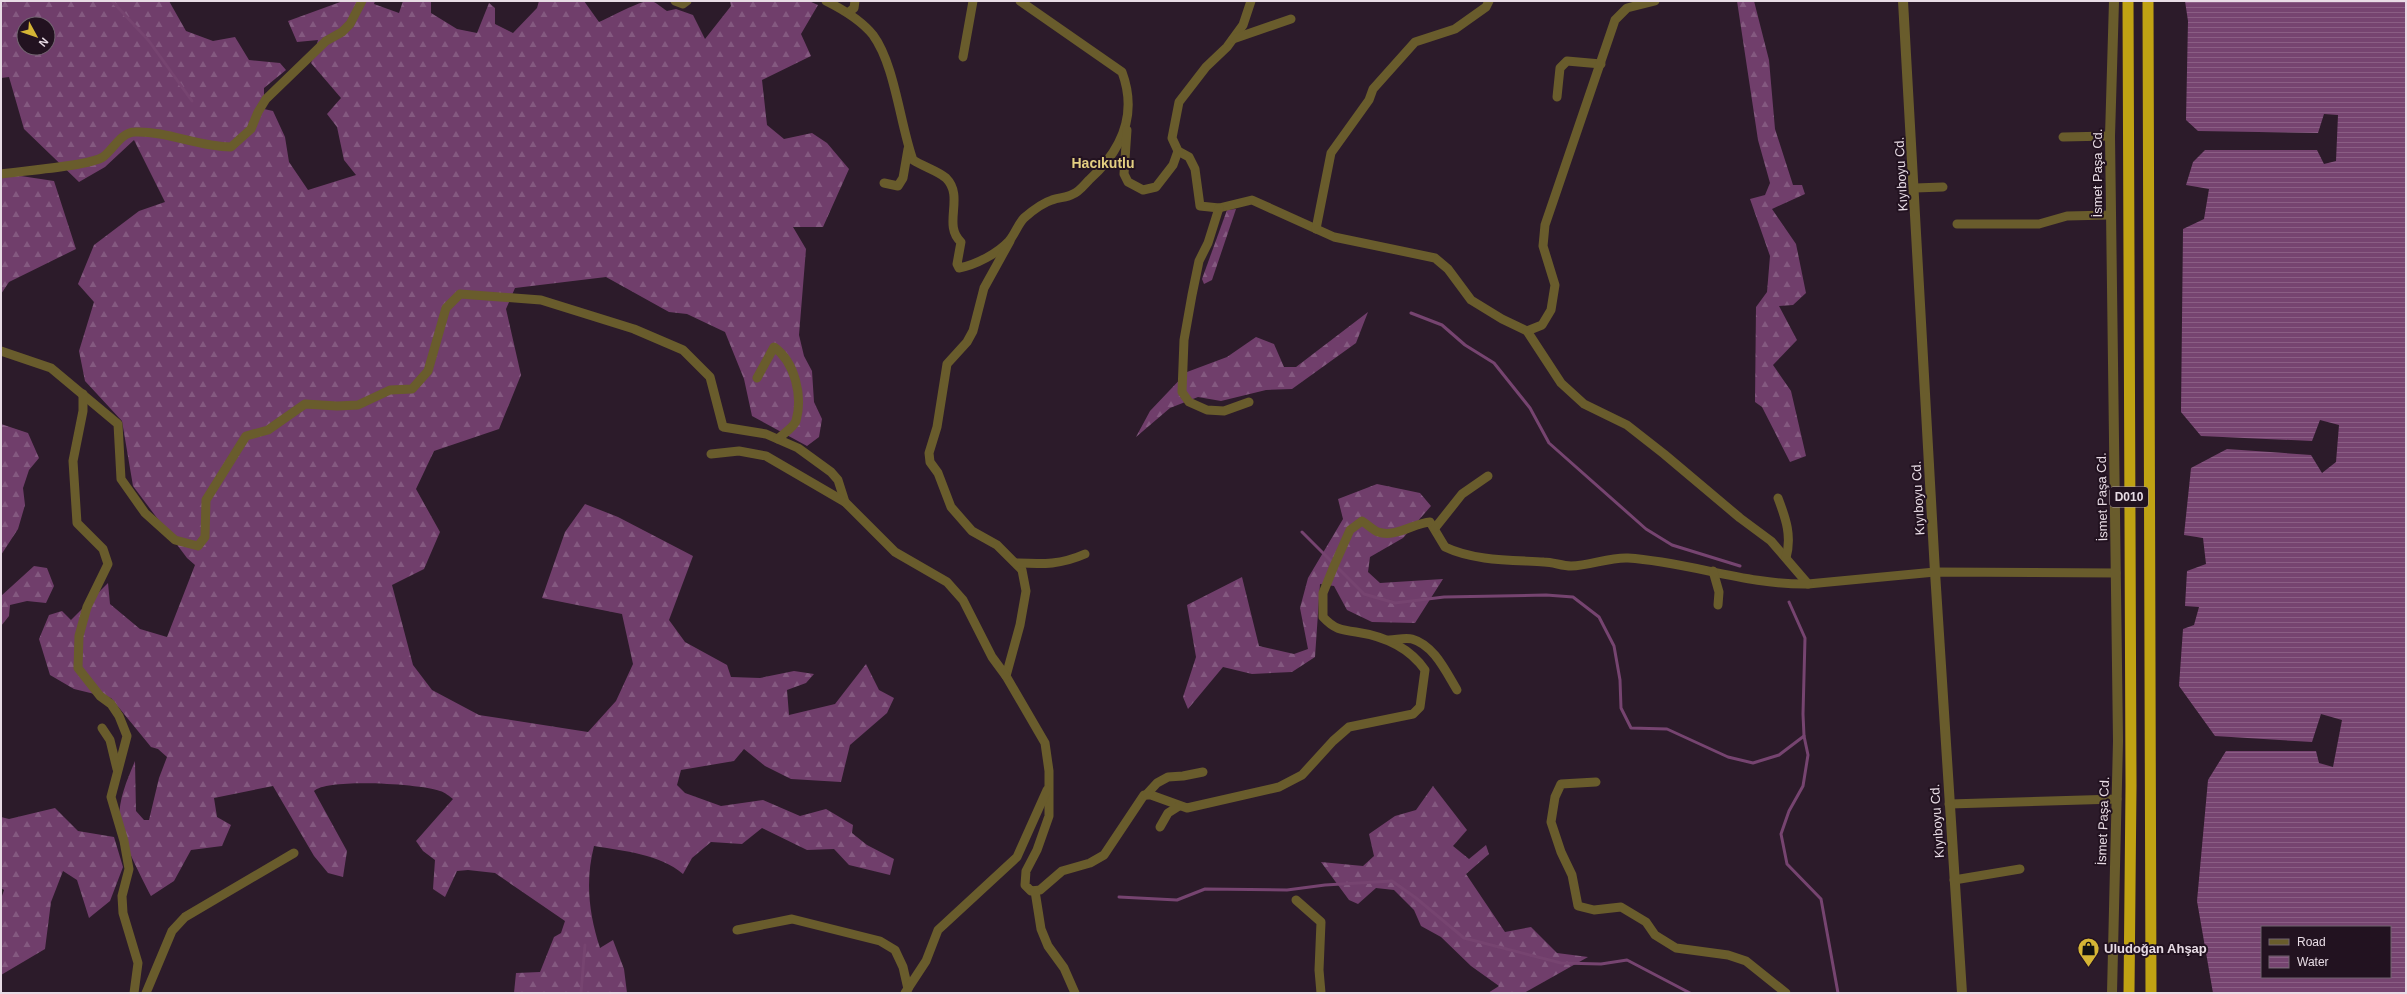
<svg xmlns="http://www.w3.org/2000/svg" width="2407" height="994" viewBox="0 0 2407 994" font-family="Helvetica,sans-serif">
<defs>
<pattern id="forest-firs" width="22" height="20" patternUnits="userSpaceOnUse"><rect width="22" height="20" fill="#703e6b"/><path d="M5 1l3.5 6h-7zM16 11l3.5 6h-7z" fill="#845980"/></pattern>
<pattern id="water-rules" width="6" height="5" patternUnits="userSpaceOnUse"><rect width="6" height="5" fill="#764470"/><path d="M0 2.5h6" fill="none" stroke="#8a5e84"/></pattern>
</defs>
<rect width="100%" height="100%" fill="#2c1b2a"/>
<g fill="url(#forest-firs)" fill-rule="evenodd">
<path d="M1,1h168l17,30 27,10 22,-4 14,23 31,3 6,7 -22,18v21l9,2 12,26 4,25 19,28 48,-15 -12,-15 -7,-33 -10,-13 14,-16 -30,-35 7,-23 -21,2 -9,-21 55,-20h32l-1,3 25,9 4,-12h28v12l26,16 20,4 12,-30 6,5v16l18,9 24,-25 2,-7h45l15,21c12,-5 41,-22 52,-21 5,1 11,7 16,10l9,-2 17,6 12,24 26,-33 -1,-5h79l9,4 -17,29 10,22 -49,24 5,45 17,14 28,-6 15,10 22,26 -26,58h-30l13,22 -7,86 5,21 8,15 2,31 8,17 -3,18 -12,9 -55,-30 -8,-37 -19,-47 -38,-18 -18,-2 -63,-35 -91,11 -9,21 15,66 -22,54 -65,22 -18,38 24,43 -16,37 -32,16 21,80 19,25 47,25 109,17 28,-31 17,-37 -11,-50 -80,-16 23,-66 20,-28 33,13 75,39 -24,64 16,22 42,23 4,12 29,1 34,-7 20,3 -8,9 -19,7 2,25 46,-11 31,-40 13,26 15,8 -7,15 -37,32 -9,37 -50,-3 -26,-13 -21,-17 -10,12 -53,9 -4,15 8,8 36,13 42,-6 37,16 26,-7 27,16 -1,8 15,12 27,14 -4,16 -41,-10 -15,-16 -27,1 -45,-22 -20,16 -31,-2 -19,16 -9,16c-23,-20 -59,-23 -89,-28 -9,35 -5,68 6,102l13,-8 11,29 3,24h-113l2,-20 24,-1 14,-35 7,-4 4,-12 -70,-48 -27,-3 -11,1 -12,26 -12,-8 2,-29 -12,-9 -7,-10 37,-42c-3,-2 -8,-7 -13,-8 -19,-7 -112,-13 -126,0l33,60 -4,26 -15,-4 -14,-17 -41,-70 -59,12 3,19 14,8 -9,21 -31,4 -17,31 -23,15c-8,-15 -32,-62 -32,-76 0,-22 8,-40 16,-59l1,50 8,9h5l10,-42 8,-21 -9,-8 -7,-2 -40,-49 -37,-9 -24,-14 -11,-36 10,-24 13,-4 9,9 37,-37 2,21 30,25 27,8 28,-72 -8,-7 -54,-72 -11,-65 -37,-40 -6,-30 15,-49 -16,-18 16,-39 45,-34 26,-9 -31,-62 -29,27 -26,15 -55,-53 -15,-52 -8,1zM24,24h24v24h-24z"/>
<polygon points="1737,1 1754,1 1769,60 1775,129 1793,185 1802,185 1805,194 1772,209 1796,244 1806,293 1793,305 1779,306 1797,340 1773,365 1791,391 1806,456 1790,462 1762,407 1755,402 1756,307 1767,292 1770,256 1750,199 1765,195 1770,183 1758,140"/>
<polygon points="1,173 54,181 76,249 9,282 1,294"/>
<polygon points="1236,209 1212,280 1204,284 1202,279 1227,210"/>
<polygon points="1368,312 1356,343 1292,389 1266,390 1221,401 1198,397 1170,408 1136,437 1150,411 1187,372 1227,357 1256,337 1274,344 1284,367 1296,367"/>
<polygon points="1,424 28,433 39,458 29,470 23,488 25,505 18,529 1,555"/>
<polygon points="1377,484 1420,493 1431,506 1403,538 1370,557 1368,572 1380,583 1443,579 1415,623 1372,622 1347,610 1334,586 1320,584 1315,657 1292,672 1252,674 1223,667 1188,709 1183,697 1196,657 1187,605 1242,577 1259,646 1294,654 1308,649 1300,608 1308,578 1343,519 1338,499"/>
<polygon points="34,566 47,568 54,586 46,603 27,601 10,605 9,616 1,626 1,596"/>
<polygon points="1433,786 1467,830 1453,846 1469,859 1486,845 1489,854 1466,874 1505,932 1531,927 1557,953 1588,957 1524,993 1488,993 1499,986 1471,966 1441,937 1421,926 1414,910 1394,890 1376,888 1358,904 1349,900 1321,862 1363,866 1374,856 1369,834 1395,816 1416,810"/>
<polygon points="55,808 78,831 114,837 123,867 110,901 89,918 77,880 63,871 51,902 45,949 1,975 1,899 4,890 1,888 1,817 9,819"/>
</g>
<path fill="url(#water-rules)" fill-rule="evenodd" d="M2185,1h221v992h-193l-16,-92 11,-121 18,-29h90l3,12 14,4 9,-47 -21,-6 -9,28 -97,-6 -36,-50 4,-57 11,-4 5,-18 -14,-1 2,-35 19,-7 -3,-26 -19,-3 7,-67 36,-19 84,6 11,18 14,-11 3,-37 -19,-5 -8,21 -111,-5 -20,-24 2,-183 21,-10 5,-30 -23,-4 7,-23 12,-12h112l7,14 12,-3 2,-46 -14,-1 -6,19 -120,-2 -12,-11 2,-99zM2262,927h128v50h-128z"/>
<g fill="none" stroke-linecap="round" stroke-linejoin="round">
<g stroke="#764470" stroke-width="3">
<polyline points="112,1 149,41 192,101"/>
<polyline points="1411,313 1442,325 1465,345 1494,363 1530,408 1549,443 1646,529 1672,545 1740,566"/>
<polyline points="1302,532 1364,594 1395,603 1444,597 1546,595 1573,597 1599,617 1614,646 1620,680 1621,708 1631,728 1667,729 1728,757 1753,763 1779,755 1804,736"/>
<polyline points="1789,602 1805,638 1803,714 1804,736 1808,755 1803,786 1789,811 1781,834 1787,864 1821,899 1838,993"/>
<polyline points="1119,897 1177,900 1205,889 1287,890 1325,885 1392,881 1416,898 1464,938 1561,963 1601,964 1627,960 1690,993"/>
<polyline points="581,993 585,945"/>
</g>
<g stroke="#695c2c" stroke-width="9">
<polyline points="675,1 683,4 687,1"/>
<path d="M826,1c16,8 35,19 47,34 22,30 27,89 40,125 9,6 25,11 33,18 19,19 -4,47 15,64l-4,22 2,4c17,-3 39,-15 50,-27 6,-7 9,-17 15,-23 8,-7 18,-15 28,-18 7,-3 15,-2 21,-6 6,-2 11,-9 16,-14 32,-29 49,-65 33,-108l-102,-71"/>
<polyline points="1251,1 1243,25 1227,47 1206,67 1179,102 1172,138 1178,151 1189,157 1195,169 1200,206 1219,208 1252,200 1334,237 1435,258 1448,269 1471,300 1502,319 1527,331 1561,383 1584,404 1627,425 1664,454 1740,518 1771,541 1808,584 1935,572 2116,573"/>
<polyline points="848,13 854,8 855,1"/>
<polyline points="1233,39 1291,19"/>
<polyline points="963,57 973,1"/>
<polyline points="1557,97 1560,68 1567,61 1601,64"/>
<polyline points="1127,130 1124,174 1128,182 1143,190 1156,187 1173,165 1178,151"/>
<polyline points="2063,137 2110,136"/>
<path d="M1,174c19,-3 89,-8 102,-17 10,-7 18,-25 32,-25 33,-1 63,15 96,15l20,-18 7,-17 8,-13 60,-58 16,-9 8,-8 12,-23"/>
<polyline points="884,183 898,186 903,178 908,149"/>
<polyline points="1915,188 1943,187"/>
<polyline points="1219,208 1208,243 1199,261 1192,295 1184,340 1182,392 1189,402 1207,410 1224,411 1249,402"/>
<polyline points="1957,224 2039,224 2067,216 2110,215"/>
<polyline points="1316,229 1331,153 1369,100 1373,89 1415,42 1455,29 1486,7 1489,1"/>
<path d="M1010,241l-26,47 -11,43 -6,11 -20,22 -10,63 -8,26 1,9 8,11 13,34 21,24 25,14 25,25 4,21 -6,34 -14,51 39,67 4,28v45l-12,34 -11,21 -1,14 6,6 9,-1 22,-19 28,-8 14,-8 40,-60h7l36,13 92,-21 23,-12 31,-34 16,-14 64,-13 7,-7 5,-37c-16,-23 -42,-34 -69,-38 -15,-2 -22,-3 -33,-15v-24l11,-27 16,-36 12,-9c5,3 11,9 16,11 17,6 36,-9 52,-10l15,25c29,14 67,13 99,15 9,0 18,4 27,4 19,0 38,-9 57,-8 61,4 119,27 180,26"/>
<polyline points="1527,331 1542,325 1551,310 1555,285 1543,246 1545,225 1615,20 1627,8 1655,1"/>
<polyline points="1,351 51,368 118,424 121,479 145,513 175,540 198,546 205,537 206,500 246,436 268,430 305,404 337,406 358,405 390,390 412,389 428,371 446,308 460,294 541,300 634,329 683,350 710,377 723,427 766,434 798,448 831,472 838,480 845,502 895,552 947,582 963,600 992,657 1006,676"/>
<path d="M757,378l17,-31c21,15 29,49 22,74 -2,6 -13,13 -18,18"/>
<polyline points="83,394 83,411 73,461 77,523 103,549 108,564 87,607 79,636 78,668 100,696 111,704 119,716 127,736 111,797 124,841 129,869 122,896 123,913 138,963 134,993"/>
<polyline points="711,454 739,451 766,456 845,502"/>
<path d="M1778,498c8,21 14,38 8,60"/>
<polyline points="1435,528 1462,494 1488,476"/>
<path d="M1016,563c27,1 44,2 69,-9"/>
<polyline points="1713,571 1719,592 1718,605"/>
<path d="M1389,640c7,0 16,-3 23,-1 22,6 34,33 45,51"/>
<polyline points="102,728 110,740 117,769"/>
<polyline points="1596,782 1561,784 1555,797 1551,822 1561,852 1572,875 1578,906 1594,910 1621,907 1646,922 1655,935 1676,948 1728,955 1746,961 1786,993"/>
<polyline points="1146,795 1157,783 1168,777 1183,776 1203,772"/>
<polyline points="1949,804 2117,799"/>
<polyline points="1160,827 1168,813 1179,806"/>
<polyline points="1954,880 2020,869"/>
<polyline points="1035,891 1041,929 1048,946 1064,968 1075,993"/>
<polyline points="1296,900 1321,922 1319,970 1321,993"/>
<polyline points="737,930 792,919 880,941 895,950 903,967 908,989"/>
<polyline points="146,993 172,931 185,917 294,853"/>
<polyline points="905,993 926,961 938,930 1017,857 1047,790"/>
</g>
<g stroke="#695c2c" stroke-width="10">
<polyline points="1903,1 1935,572 1962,993"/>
<polyline points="2112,993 2118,741 2110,136 2114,1"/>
</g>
<g stroke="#c0a213" stroke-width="11">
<polyline points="2128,1 2131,786 2129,993"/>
<polyline points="2148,1 2151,993"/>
</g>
</g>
<defs>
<symbol id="shop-pin" viewBox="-11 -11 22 30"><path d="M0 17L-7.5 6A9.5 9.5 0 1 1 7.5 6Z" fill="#d5b535" stroke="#221220"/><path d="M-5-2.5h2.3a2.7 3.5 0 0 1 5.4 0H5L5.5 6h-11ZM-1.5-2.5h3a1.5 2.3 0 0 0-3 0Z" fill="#111"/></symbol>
</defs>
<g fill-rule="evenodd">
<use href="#shop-pin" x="2076" y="936" width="25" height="34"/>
</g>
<g text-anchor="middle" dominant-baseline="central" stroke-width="4" stroke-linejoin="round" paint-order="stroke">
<rect fill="#221220" stroke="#ad9faa" stroke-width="1" x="2110" y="487" width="38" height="20" rx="3"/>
<g font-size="12" font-weight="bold" fill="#e8dce5">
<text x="2129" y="497">D010</text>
</g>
<g font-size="13" fill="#e8dce5" stroke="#221220">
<text transform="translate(2097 173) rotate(-90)">İsmet Paşa Cd.</text>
<text transform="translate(1901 174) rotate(-93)">Kıyıboyu Cd.</text>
<text transform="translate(2102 497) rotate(-91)">İsmet Paşa Cd.</text>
<text transform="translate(1918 498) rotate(-93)">Kıyıboyu Cd.</text>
<text transform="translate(1937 821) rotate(-94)">Kıyıboyu Cd.</text>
<text transform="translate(2103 821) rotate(-88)">İsmet Paşa Cd.</text>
</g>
<g font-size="13" font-weight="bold" fill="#e8dce5" stroke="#221220" text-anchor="start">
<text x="2104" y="948">Uludoǧan Ahşap</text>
</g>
<g font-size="14" font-weight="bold" fill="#e3ce81" stroke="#221220">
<text x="1103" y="163">Hacıkutlu</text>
</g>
</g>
<rect width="2407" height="994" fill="none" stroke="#e8dce5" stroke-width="4"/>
<rect x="2261" y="926" width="130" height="52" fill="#221220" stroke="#71636f"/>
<rect x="2269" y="939" width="20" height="6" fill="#695c2c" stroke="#71636f"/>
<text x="2297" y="946" font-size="12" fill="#e8dce5">Road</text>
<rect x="2269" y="956" width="20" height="12" fill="url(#water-rules)" stroke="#71636f"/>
<text x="2297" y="966" font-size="12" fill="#e8dce5">Water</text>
<g transform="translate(36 36) rotate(130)"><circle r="19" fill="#221220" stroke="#71636f"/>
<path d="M0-3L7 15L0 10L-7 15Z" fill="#d5b535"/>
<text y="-6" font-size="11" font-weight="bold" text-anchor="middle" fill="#e8dce5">N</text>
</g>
</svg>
